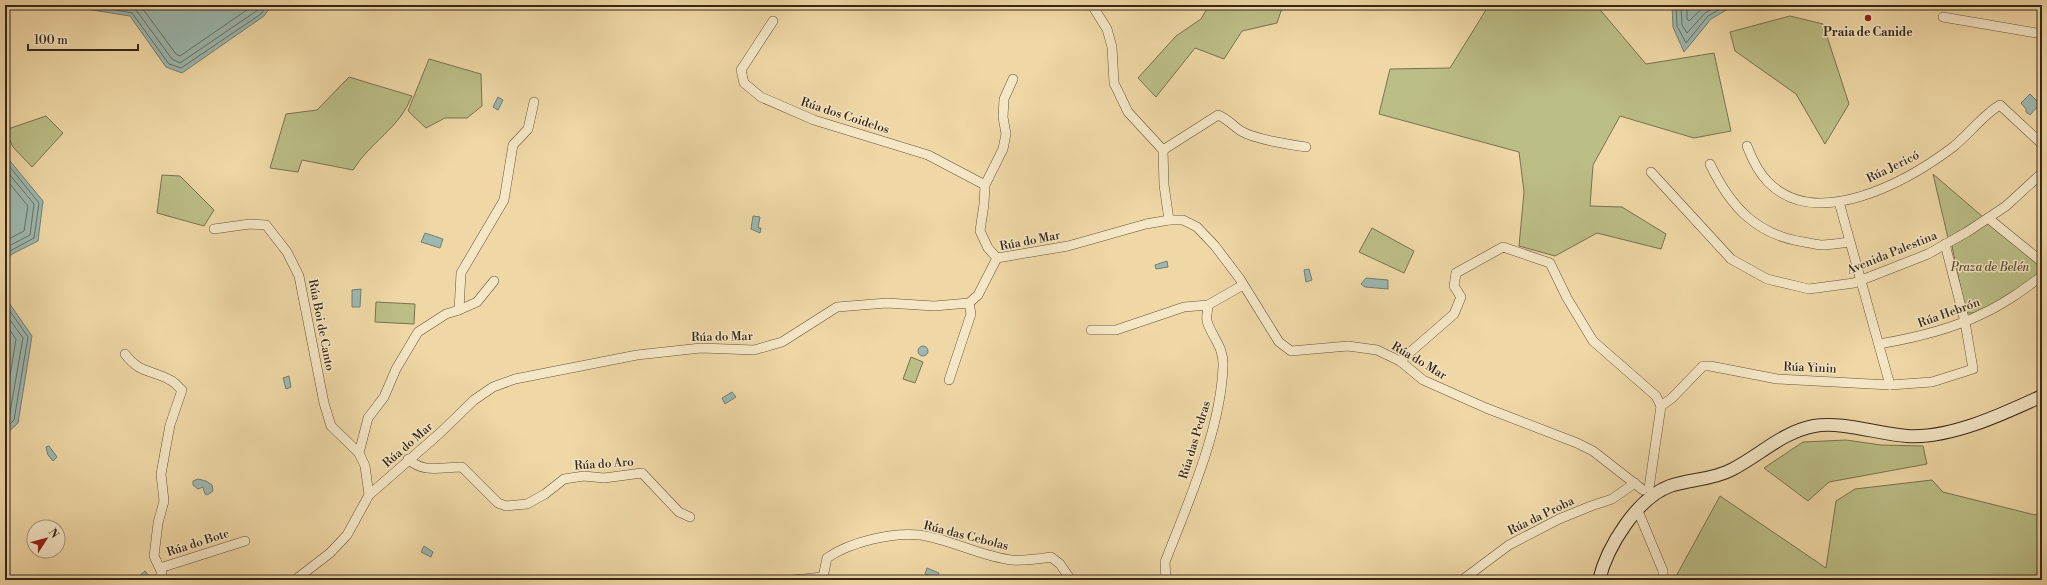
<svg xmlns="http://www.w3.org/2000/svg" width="2047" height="585" viewBox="0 0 2047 585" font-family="'Libre Bodoni',serif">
<rect width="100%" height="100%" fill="#efd8a6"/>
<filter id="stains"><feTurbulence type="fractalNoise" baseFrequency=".005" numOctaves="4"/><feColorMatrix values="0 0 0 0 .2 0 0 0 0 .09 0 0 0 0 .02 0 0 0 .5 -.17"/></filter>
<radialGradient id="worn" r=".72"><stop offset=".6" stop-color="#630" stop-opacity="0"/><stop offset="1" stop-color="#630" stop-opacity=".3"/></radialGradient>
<g fill="#bbbe85" stroke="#7a724e">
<polygon points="1209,5 1283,5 1277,23 1242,31 1224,59 1195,48 1156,97 1138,78 1176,36 1201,19"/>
<polygon points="1489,5 1596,5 1646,64 1714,53 1731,131 1694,138 1620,116 1593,165 1590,206 1622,207 1666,234 1661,249 1597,233 1555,256 1519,246 1524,192 1519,152 1379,114 1390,69 1450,68"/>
<polygon points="1790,16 1823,24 1849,104 1825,144 1796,94 1735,51 1730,32"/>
<polygon points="429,59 481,74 482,106 467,118 445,118 426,128 408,111"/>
<path d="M349,77l63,19c-12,32 -42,46 -59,74l-51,-10 -4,12 -28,-4 16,-54 31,-4z"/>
<polygon points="46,116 63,133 32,167 13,147 5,130"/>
<polygon points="1933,174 1983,217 1948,238"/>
<polygon points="162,175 180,176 214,210 204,226 157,213"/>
<path d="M1988,223l48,40 4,5v5c-15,11 -55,42 -72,40l-3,-3 -13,-64 4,-4z"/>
<polygon points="1372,228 1414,251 1404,273 1359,252"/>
<polygon points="376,302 415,304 414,324 375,322"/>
<polygon points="911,357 923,362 915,383 903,379"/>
<polygon points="1846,440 1881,445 1923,446 1927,464 1829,482 1808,501 1764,468 1803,442"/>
<polygon points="1932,480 1943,492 2035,515 2042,513 2042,580 1674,580 1720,496 1826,568 1836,501 1855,489"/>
</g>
<g fill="#9cb8b0" stroke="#747e73">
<polygon points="84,5 272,5 264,16 182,73 166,67 130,16 86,9"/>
<polygon points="1672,5 1735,5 1711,19 1684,52 1673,27"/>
<polygon points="2030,94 2039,103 2038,106 2030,115 2026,112 2026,109 2021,103"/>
<polygon points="498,97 503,100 498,110 493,107"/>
<polygon points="5,155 43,201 38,241 12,254 5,262"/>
<polygon points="753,216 760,217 758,228 761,228 760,233 751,229"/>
<polygon points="425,233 443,239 440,248 421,242"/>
<polygon points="1167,261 1168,267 1156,269 1155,265"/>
<polygon points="1309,269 1312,280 1306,282 1304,270"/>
<polygon points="1366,278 1388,280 1388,289 1365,287 1361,284"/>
<polygon points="361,289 360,307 352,307 352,290"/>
<polygon points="5,297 32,336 18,423 5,435"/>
<circle cx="923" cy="351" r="5"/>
<polygon points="289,376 291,387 286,389 283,378"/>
<polygon points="732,392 736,397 725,404 722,398"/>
<polygon points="49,446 57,457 53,461 48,455 46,447"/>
<polygon points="198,479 206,481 212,485 213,491 207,495 205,494 203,487 198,489 193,485 193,481"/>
<polygon points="424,546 433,552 431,557 421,552"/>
<polygon points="927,568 939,573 937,578 925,574"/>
<polygon points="145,571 150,577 147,580 141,580 138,577"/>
</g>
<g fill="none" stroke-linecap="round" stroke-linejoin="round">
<g stroke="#6a6f64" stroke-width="1">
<polyline points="89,5 132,13 169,64 181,68 261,14 267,5"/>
<polyline points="117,5 136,10 172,59 180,63 258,10 261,5"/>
<polyline points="140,5 176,54 180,56 254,5"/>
<polyline points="1676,5 1677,26 1686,43 1708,16 1727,5"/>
<polyline points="1681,5 1682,25 1687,33 1705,13 1718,5"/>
<polyline points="1687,5 1687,19 1689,21 1706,5"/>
<polyline points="5,161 39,203 34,238 10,251 5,256"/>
<polyline points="5,169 34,204 30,235 5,248"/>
<polyline points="5,178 28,206 24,231 5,241"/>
<polyline points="5,304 28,337 14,420 5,429"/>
<polyline points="5,313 23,338 9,418 5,423"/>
<polyline points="5,323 16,339 5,407"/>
</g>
<defs>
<g id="street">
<polyline points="1092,5 1107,29 1112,47 1114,83 1128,112 1163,150 1164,185 1169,220"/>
<polyline points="1943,17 2042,34"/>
<polyline points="773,21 741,70 744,83 761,97 814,120 928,155 985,185"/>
<path d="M1747,146c5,13 11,26 21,36 49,50 140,-1 185,-35 14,-11 33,-35 47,-42l42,39"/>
<path d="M1163,150l55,-35c10,4 15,11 23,16 13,8 50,14 65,16"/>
<path d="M1710,164c20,42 46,71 94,78 6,1 12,3 18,3 9,0 18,-2 27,-3"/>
<polyline points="1651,172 1731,259 1767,279 1809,289 1854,283 1928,254 1967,232 2006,206 2042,173"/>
<polyline points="1839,202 1890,385"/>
<polyline points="1988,218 2042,262"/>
<polyline points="214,229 250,224 266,225 287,252 299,276 324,403 331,426 359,453"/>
<polyline points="997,258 988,248 980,231 984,204 985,185 1003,149 1006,134 1003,117 1004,99 1013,79"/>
<polyline points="459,310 477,302 494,281"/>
<polyline points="1091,330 1116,330 1184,307 1208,305 1243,285"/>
<path d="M1879,344c35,-6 71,-14 103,-30 22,-10 41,-24 60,-38"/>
<path d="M125,354c15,20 26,15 45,26 5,2 8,7 12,10l-12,35 -9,49 3,27 -6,22 -4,33 8,17 -4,7"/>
<polyline points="1400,361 1454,314 1461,297 1454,286 1456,273 1503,247 1550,263 1567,298 1593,341 1656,396 1661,406 1649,488"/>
<polyline points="949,380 971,314 969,303"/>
<polyline points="1661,406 1672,398 1703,366 1710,366 1777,379 1890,385 1932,382 1973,369 1965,322 1945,244"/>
<path d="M408,459c16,15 34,8 54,8l36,36 8,3 21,-2 18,-10 19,-15 20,-3 20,2 38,-5 37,39 11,5"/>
<polyline points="369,495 365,466 359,453 368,418 384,397 396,369 418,332 446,314 459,310 461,273 504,200 513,145 528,129 534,102"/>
<polyline points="1638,511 1663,571 1663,580"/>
<polyline points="160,568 245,541"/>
<polyline points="295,580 330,553 347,535 369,495 440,433 474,400 493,387 515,379 637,355 701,348 754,350 782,342 837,307 887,303 934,306 969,303 978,295 997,258 1068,246 1146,224 1169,220 1183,220 1197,227 1215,246 1240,279 1279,342 1291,351 1348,346 1377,350 1400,361 1423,380 1486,408 1577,443 1593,451 1643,490"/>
<path d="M793,580l30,-3 4,-19c23,-16 65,-26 93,-23 30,4 62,22 92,25 13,1 26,-1 39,-3l9,7 11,16"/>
<path d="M1166,580l-1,-18c23,-59 56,-133 58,-196 1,-20 -12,-30 -16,-45 -1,-5 1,-11 1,-16"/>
<polyline points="1462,580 1509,545 1559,519 1591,506 1612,499 1635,483"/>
</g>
<path id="secondary" d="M1599,580c8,-33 38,-82 71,-94 20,-7 42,-6 61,-16 28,-14 51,-38 83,-44 28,-5 64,8 93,10 43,3 96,-22 135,-40"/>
</defs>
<use href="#street" stroke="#66523c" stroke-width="10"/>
<use href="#secondary" stroke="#382618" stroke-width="14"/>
<use href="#street" stroke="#f5e6c5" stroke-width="9"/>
<use href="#secondary" stroke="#f5e6c5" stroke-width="12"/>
</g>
<circle fill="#8f2418" stroke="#f5e6c5" stroke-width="1.5" cx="1868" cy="18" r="4"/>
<g text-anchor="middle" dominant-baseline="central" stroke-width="3" stroke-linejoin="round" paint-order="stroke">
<g font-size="12" font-weight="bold" fill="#382618" stroke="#f5e6c5">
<text x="1868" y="32">Praia de Canide</text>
</g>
<g font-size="12" fill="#382618" stroke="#f5e6c5">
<text transform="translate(845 116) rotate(18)">Rúa dos Coidelos</text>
<text transform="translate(1893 167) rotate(-26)">Rúa Jericó</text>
<text transform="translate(1030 241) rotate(-11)">Rúa do Mar</text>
<text transform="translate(1892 253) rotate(-22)">Avenida Palestina</text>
<text transform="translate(1949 313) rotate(-20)">Rúa Hebrón</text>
<text transform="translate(321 325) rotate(79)">Rúa Boi de Canto</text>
<text transform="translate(722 337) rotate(-1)">Rúa do Mar</text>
<text transform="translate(1419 361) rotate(31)">Rúa do Mar</text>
<text transform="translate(1810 368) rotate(2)">Rúa Yinin</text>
<text transform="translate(1195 440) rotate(-73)">Rúa das Pedras</text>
<text transform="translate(408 445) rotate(-41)">Rúa do Mar</text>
<text transform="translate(604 464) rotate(-4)">Rúa do Aro</text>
<text transform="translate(1541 516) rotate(-26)">Rúa da Proba</text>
<text transform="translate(966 536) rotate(14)">Rúa das Cebolas</text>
<text transform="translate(198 543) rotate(-18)">Rúa do Bote</text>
</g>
<g font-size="12" font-style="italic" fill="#594c33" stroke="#f5e6c5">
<text x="1990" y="267">Praza de Belén</text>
</g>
</g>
<rect width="2047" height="585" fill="none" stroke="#efd8a6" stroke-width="20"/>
<rect x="6" y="6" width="2035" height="573" fill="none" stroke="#382618" stroke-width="2"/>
<rect x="10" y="10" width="2027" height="565" fill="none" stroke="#382618"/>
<g transform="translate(46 539) rotate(54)"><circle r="19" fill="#f5e6c5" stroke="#a99980"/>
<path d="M0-3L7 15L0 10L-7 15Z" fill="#8f2418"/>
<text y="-6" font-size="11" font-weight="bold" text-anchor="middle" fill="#382618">N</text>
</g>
<path d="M28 44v6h110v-6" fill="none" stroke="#382618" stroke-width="2"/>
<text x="34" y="44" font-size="12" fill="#382618" stroke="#f5e6c5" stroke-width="3" paint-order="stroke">100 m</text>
<rect width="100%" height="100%" filter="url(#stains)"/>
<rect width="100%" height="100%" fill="url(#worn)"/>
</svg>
